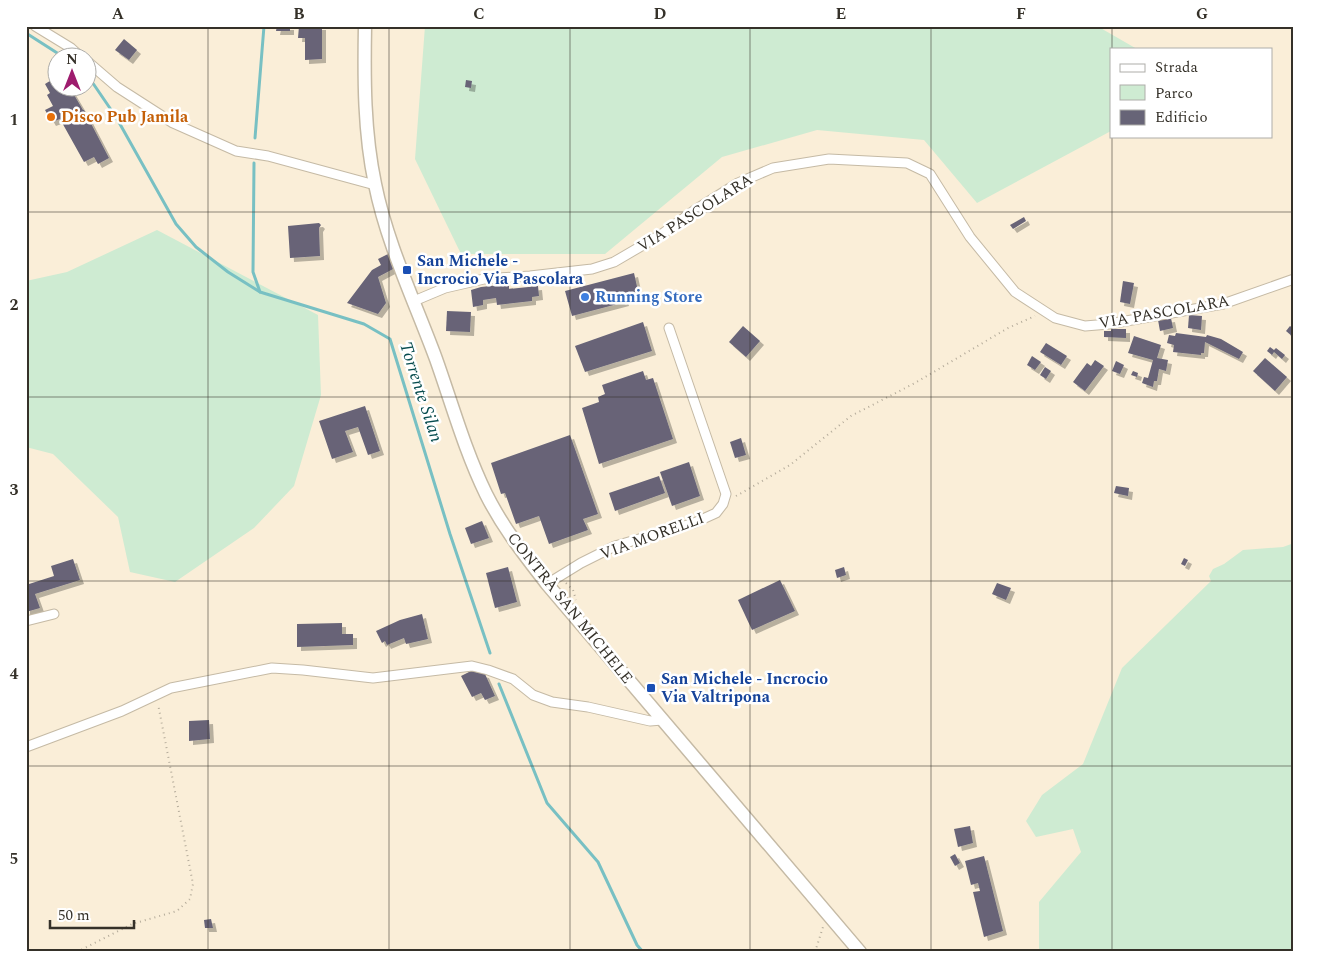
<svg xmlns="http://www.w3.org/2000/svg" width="1320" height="978" viewBox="0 0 1320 978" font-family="Spectral,serif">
<defs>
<filter id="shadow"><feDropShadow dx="4" dy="4" stdDeviation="0" flood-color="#0004"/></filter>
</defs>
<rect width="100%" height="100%" fill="#faeed8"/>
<g fill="#ceebd2">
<polygon points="425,26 1097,26 1137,49 1111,49 1111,131 977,203 924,140 817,130 722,157 605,254 461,254 415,159"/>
<polygon points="157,230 318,315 321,395 294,486 254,528 175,582 130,572 118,517 53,454 26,447 26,281 67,272"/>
<polygon points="1294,543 1294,952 1039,952 1039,902 1081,852 1073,829 1036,837 1026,821 1042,795 1083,764 1122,668 1211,581 1209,576 1213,569 1224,564 1243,550 1283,547"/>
</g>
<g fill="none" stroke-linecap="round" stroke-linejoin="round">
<g stroke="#78c0c3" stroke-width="3">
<polyline points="26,33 65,58"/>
<polyline points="88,76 116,117 176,224 196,247 228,272 260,292"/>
<polyline points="255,138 264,26"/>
<polyline points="254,163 253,272 260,292 364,324 390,339 450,534 490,653"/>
<polyline points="499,684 547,803 598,862 637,945 643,952"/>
</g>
</g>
<g fill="#676477" filter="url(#shadow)">
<polygon points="277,26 290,26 290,31 276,31"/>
<polygon points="299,26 322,26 322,59 305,60 305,38 298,38"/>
<polygon points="124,39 137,50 129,60 115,50"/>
<polygon points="53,79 58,89 70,88 83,110 84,110 109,158 98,164 94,157 84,162 60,119 52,122 45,110 53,106 47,95 50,93 45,84"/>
<polygon points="466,80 472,81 471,88 465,87"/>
<polygon points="1024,217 1026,221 1013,229 1010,225"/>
<polygon points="319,223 321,225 319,228 320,256 290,258 288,226"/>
<polygon points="390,253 395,268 378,277 386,303 378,314 347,303 372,270 381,265 378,259"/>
<polygon points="634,273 638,291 623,295 625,302 572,316 565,291"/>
<polygon points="1123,281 1134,283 1130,304 1120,302"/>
<polygon points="509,284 509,289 538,286 539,296 532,297 532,301 497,305 496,298 483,300 483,305 473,307 471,290 481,287"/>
<polygon points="447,311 471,312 470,332 446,331"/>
<polygon points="1189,315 1202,316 1201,330 1188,328"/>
<polygon points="1171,318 1173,328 1160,331 1158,320"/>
<polygon points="643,322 652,351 585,372 575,346"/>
<polygon points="743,326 760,341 746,357 729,342"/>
<polygon points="1290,326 1294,329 1293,337 1286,331"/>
<polygon points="1111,329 1126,329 1126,338 1104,337 1104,331 1111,331"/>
<polygon points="1176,333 1206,337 1207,335 1221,339 1243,352 1239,359 1205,342 1204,353 1201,353 1201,355 1173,352 1174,345 1167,343 1169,335 1175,336"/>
<polygon points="1134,336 1161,345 1157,358 1168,360 1166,371 1159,369 1157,381 1154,381 1153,387 1142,383 1144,377 1148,378 1153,360 1128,353"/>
<polygon points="1046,343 1067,356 1061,365 1040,352"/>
<polygon points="1270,347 1274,350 1276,348 1285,355 1282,359 1274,352 1272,355 1267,351"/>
<polygon points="1032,356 1041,362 1035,370 1027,365"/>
<polygon points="1265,358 1287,377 1275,391 1253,371"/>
<polygon points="1095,360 1104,366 1085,391 1073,382 1087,363 1091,366"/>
<polygon points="1116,361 1124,365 1120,374 1112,371"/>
<polygon points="1045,367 1051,371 1046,379 1040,375"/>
<polygon points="643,371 646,380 653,378 673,439 599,464 582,408 599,402 598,397 605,394 602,385"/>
<polygon points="1133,371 1138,373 1137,377 1131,375"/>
<polygon points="365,406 380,451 368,455 358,427 345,431 353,452 332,459 319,421"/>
<polygon points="570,435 598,514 583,519 588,530 549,544 539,516 516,524 505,493 501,494 491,463"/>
<polygon points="741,438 746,455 735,458 730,442"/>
<polygon points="689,462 700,496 672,506 660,472"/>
<polygon points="659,476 665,493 615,511 609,493"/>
<polygon points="1116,486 1129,488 1128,496 1114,493"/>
<polygon points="482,521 489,538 471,544 465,528"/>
<polygon points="1184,558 1188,560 1185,566 1181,564"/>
<polygon points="73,559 80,580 35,594 40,608 26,612 26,585 54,576 51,566"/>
<polygon points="508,567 517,602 495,608 486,573"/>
<polygon points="844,567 846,575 837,578 835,570"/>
<polygon points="780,580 795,611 752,630 738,600"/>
<polygon points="997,583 1011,588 1006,600 992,594"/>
<polygon points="422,614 428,639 406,644 404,638 387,645 385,641 382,643 376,631 400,620"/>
<polygon points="342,623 342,634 353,634 353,645 297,647 297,624"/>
<polygon points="471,671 485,674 495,696 485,700 481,693 472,697 461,676"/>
<polygon points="209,720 210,739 189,741 189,721"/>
<polygon points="970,826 973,843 958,847 954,829"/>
<polygon points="955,854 960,863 955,866 950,857"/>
<polygon points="984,856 1003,931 984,937 973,892 980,891 978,883 971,885 965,861"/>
<polygon points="211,919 213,928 205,928 204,920"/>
</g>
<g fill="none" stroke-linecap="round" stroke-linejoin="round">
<defs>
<g id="minor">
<polyline points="35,26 71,48 82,58"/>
<polyline points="88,62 117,87 173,123 236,151 268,156 375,185"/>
<polyline points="414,301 445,288 484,279 530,276 592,269 614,262 662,234 695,210 738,183 773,168 829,159 907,163 930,174 970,237 1015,292 1055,318 1085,326 1109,324 1223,304 1294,279"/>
<polyline points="547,584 581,563 615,546 694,523 716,513 723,504 726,494 669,328"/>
<polyline points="26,621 54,614"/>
<polyline points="26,747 122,711 171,688 272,668 303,670 373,678 472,666 488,670 513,679 533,695 552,702 588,707 650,721 662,720"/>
</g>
<path id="secondary" d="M365,26c-1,53 -1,106 10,158 12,60 40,118 61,175 16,45 29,92 50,135 17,34 38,60 61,90l313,368"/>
</defs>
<use href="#minor" stroke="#c5baa5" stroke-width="11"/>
<use href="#secondary" stroke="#c5baa5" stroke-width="15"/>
<g stroke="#b5ac9b" stroke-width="2" stroke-dasharray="1 4" stroke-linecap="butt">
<polyline points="736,496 790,465 851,416 915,383 1008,328 1035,316"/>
<polyline points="566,583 573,590 576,600"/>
<polyline points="77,952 132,924 177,911 190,899 193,884 158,704"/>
<polyline points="815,952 823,927"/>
</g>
<use href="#minor" stroke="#fff" stroke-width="9"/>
<use href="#secondary" stroke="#fff" stroke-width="12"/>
</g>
<path fill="none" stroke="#353129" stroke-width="1" stroke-opacity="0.55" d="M208,26v926M389,26v926M570,26v926M750,26v926M931,26v926M1112,26v23M1112,136v816M26,212h1268M26,397h1268M26,581h1268M26,766h1268"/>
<circle fill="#e8710a" stroke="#fff" stroke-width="2" cx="51" cy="117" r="5"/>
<g fill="#1a4fb4" stroke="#fff" stroke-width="2">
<rect x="402" y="265" width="10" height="10" rx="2.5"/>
<rect x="646" y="683" width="10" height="10" rx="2.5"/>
</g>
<circle fill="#3f7fe0" stroke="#fff" stroke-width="2" cx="585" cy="297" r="5"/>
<g text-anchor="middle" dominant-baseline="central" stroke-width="5" stroke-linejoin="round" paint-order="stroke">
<g font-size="16" font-weight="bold" fill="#c56008" stroke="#fff" text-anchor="start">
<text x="61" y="117">Disco Pub Jamila</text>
</g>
<g font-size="16" fill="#353129" stroke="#fff">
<text transform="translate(695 213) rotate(-32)">VIA PASCOLARA</text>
<text transform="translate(1164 312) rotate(-10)">VIA PASCOLARA</text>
<text transform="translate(652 536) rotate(-20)">VIA MORELLI</text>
<text transform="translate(570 608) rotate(51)">CONTRÀ SAN MICHELE</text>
</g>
<g font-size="16" font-weight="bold" fill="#164399" stroke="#fff" text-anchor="start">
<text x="417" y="261">San Michele -<tspan x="417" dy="18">Incrocio Via Pascolara</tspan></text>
<text x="661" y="679">San Michele - Incrocio<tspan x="661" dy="18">Via Valtripona</tspan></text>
</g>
<g font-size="16" font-weight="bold" fill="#366cbe" stroke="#fff" text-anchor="start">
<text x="595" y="297">Running Store</text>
</g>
<g font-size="18" font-style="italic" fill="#074c4e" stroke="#fff">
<text transform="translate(421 392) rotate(72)">Torrente Silan</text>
</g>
</g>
<rect width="1320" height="978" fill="none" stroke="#ffffff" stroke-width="55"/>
<rect x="1110" y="48" width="162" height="90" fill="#ffffff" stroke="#aeada9"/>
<rect x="1120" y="64" width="25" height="8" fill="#ffffff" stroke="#aeada9"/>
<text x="1155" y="72" font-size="15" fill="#353129">Strada</text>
<rect x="1120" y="85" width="25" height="15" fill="#ceebd2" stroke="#aeada9"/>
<text x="1155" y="98" font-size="15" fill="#353129">Parco</text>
<rect x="1120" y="110" width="25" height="15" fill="#676477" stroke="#aeada9"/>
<text x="1155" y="122" font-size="15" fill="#353129">Edificio</text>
<g transform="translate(72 72)"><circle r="24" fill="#ffffff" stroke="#aeada9"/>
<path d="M0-4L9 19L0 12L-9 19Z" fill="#9e1c6e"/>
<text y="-8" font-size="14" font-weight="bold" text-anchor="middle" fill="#353129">N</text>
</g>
<path d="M50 920v8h84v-8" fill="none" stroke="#353129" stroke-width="2.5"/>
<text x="58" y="920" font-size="15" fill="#353129" stroke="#ffffff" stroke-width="4" paint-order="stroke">50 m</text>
<rect x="28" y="28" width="1264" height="922" fill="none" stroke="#353129" stroke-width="2"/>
<g font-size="16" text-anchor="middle" font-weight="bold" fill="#353129">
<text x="118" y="19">A</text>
<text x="299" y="19">B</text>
<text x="479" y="19">C</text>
<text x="660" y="19">D</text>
<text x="841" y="19">E</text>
<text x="1021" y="19">F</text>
<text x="1202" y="19">G</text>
<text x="14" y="125">1</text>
<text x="14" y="310">2</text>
<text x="14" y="495">3</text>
<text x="14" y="679">4</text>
<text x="14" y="864">5</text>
</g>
</svg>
